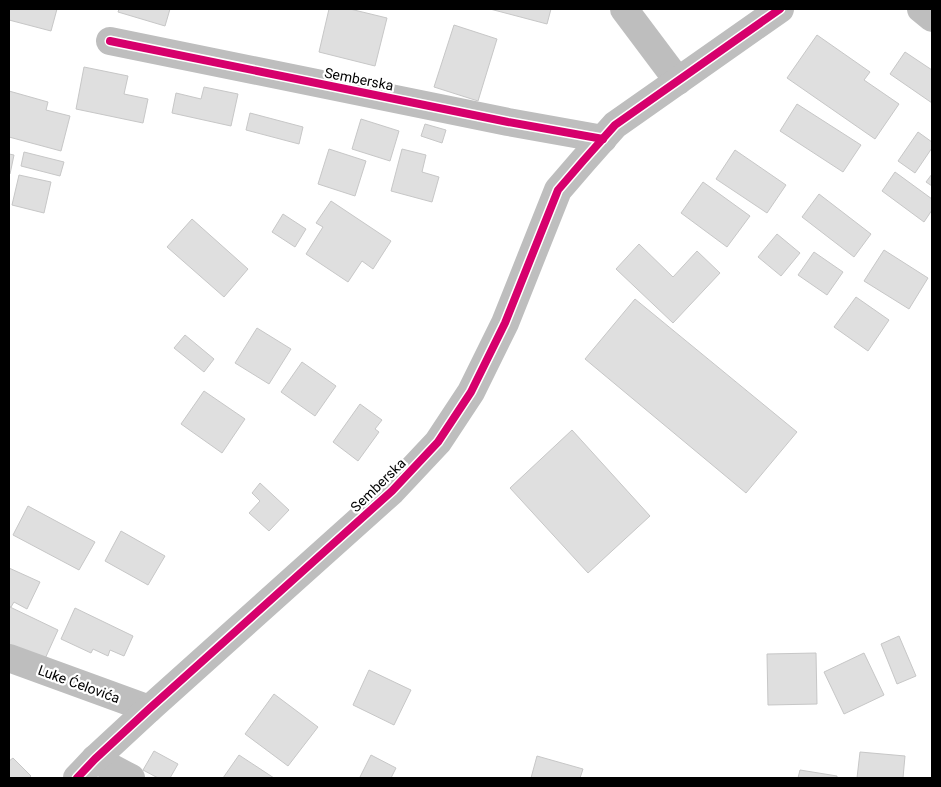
<svg xmlns="http://www.w3.org/2000/svg" width="941" height="787" viewBox="0 0 941 787" font-family="Roboto,sans-serif">
<rect width="100%" height="100%" fill="#fff"/>
<g fill="#dfdfdf" stroke="#c7c7c7">
<polygon points="9,9 57,9 51,31 9,20"/>
<polygon points="119,9 170,9 165,26 118,12"/>
<polygon points="329,9 350,9 387,18 375,66 319,52"/>
<polygon points="490,9 551,9 547,24"/>
<polygon points="454,25 497,39 478,101 434,87"/>
<polygon points="817,35 870,72 864,80 899,104 875,139 787,78"/>
<polygon points="905,52 932,70 932,103 890,74"/>
<polygon points="84,67 128,76 124,94 148,99 143,123 76,109"/>
<polygon points="204,87 238,94 231,126 172,113 176,93 201,99"/>
<polygon points="9,91 48,102 46,110 70,116 61,151 9,137"/>
<polygon points="797,104 861,145 843,172 780,131"/>
<polygon points="250,113 303,127 299,144 246,130"/>
<polygon points="361,119 399,131 390,161 352,149"/>
<polygon points="425,124 446,130 442,143 421,136"/>
<polygon points="918,132 932,142 932,148 915,173 898,161"/>
<polygon points="329,149 366,161 355,196 318,184"/>
<polygon points="402,149 426,155 422,172 439,177 432,202 391,191"/>
<polygon points="735,150 786,185 767,213 716,179"/>
<polygon points="24,152 64,162 60,176 21,166"/>
<polygon points="9,154 14,155 10,174 9,173"/>
<polygon points="895,172 932,199 932,210 924,222 882,191"/>
<polygon points="932,174 932,186 926,182"/>
<polygon points="19,175 51,182 44,213 12,205"/>
<polygon points="703,182 750,216 727,247 681,213"/>
<polygon points="819,194 871,234 854,257 802,217"/>
<polygon points="331,201 391,241 373,269 362,261 348,282 306,254 323,227 316,223"/>
<polygon points="283,214 306,229 295,247 272,232"/>
<polygon points="192,219 248,269 224,297 167,247"/>
<polygon points="777,234 800,253 781,276 758,257"/>
<polygon points="639,244 673,277 697,251 720,273 673,323 616,269"/>
<polygon points="884,250 928,278 909,309 864,281"/>
<polygon points="814,252 843,272 827,295 798,275"/>
<polygon points="856,297 889,320 868,351 834,327"/>
<polygon points="635,299 797,432 746,493 585,359"/>
<polygon points="257,328 291,349 269,384 235,363"/>
<polygon points="185,335 214,359 204,372 174,348"/>
<polygon points="302,362 336,386 315,416 281,392"/>
<polygon points="204,391 245,419 222,453 181,424"/>
<polygon points="360,404 382,420 375,429 379,432 358,461 333,442"/>
<polygon points="572,430 650,516 588,573 510,488"/>
<polygon points="260,483 289,510 269,531 249,513 260,501 252,493"/>
<polygon points="28,506 95,542 79,570 13,535"/>
<polygon points="121,531 165,556 148,585 105,561"/>
<polygon points="9,568 40,582 27,609 14,602 11,607 9,606"/>
<polygon points="10,607 58,630 44,661 9,644 9,609"/>
<polygon points="75,608 133,636 124,656 110,650 108,656 93,649 91,653 61,639"/>
<polygon points="899,636 916,676 897,684 881,644"/>
<polygon points="816,653 817,704 768,705 767,654"/>
<polygon points="864,653 884,695 844,714 824,672"/>
<polygon points="369,670 411,690 394,725 353,705"/>
<polygon points="274,694 318,727 288,766 245,734"/>
<polygon points="154,751 178,764 170,778 158,778 143,770"/>
<polygon points="860,752 905,756 903,778 857,778"/>
<polygon points="239,755 274,778 223,778"/>
<polygon points="371,755 396,768 391,778 362,778 360,777"/>
<polygon points="537,756 583,769 580,778 531,778"/>
<polygon points="13,758 31,776 29,778 9,778 9,761"/>
<polygon points="800,770 837,776 837,778 798,778"/>
</g>
<g fill="none" stroke-linecap="round" stroke-linejoin="round">
<g stroke="#bebebe" stroke-width="28">
<polyline points="624,9 678,81"/>
<polyline points="921,9 932,18"/>
<polyline points="110,41 508,122 603,139"/>
<polyline points="9,658 149,709"/>
<polyline points="95,759 131,778"/>
</g>
<polyline stroke="#bebebe" stroke-width="28" points="77,778 95,759 149,709 392,491 438,442 471,392 505,323 558,190 583,161 615,125 780,9"/>
<defs>
<g id="cycleway">
<polyline points="110,41 508,122 603,139"/>
<polyline points="77,778 95,759 149,709 392,491 438,442 471,392 505,323 558,190 583,161 615,125 780,9"/>
</g>
</defs>
<use href="#cycleway" stroke="#fff" stroke-width="11"/>
<use href="#cycleway" stroke="#d6006c" stroke-width="8"/>
</g>
<g text-anchor="middle" dominant-baseline="central" stroke-width="4.5" stroke-linejoin="round" paint-order="stroke">
<g font-size="14" fill="#000" stroke="#fff">
<text transform="translate(359 79) rotate(11)">Semberska</text>
<text transform="translate(378 485) rotate(-44)">Semberska</text>
<text transform="translate(79 684) rotate(20)">Luke Ćelovića</text>
</g>
</g>
<rect width="941" height="787" fill="none" stroke="#000000" stroke-width="20"/>
</svg>
